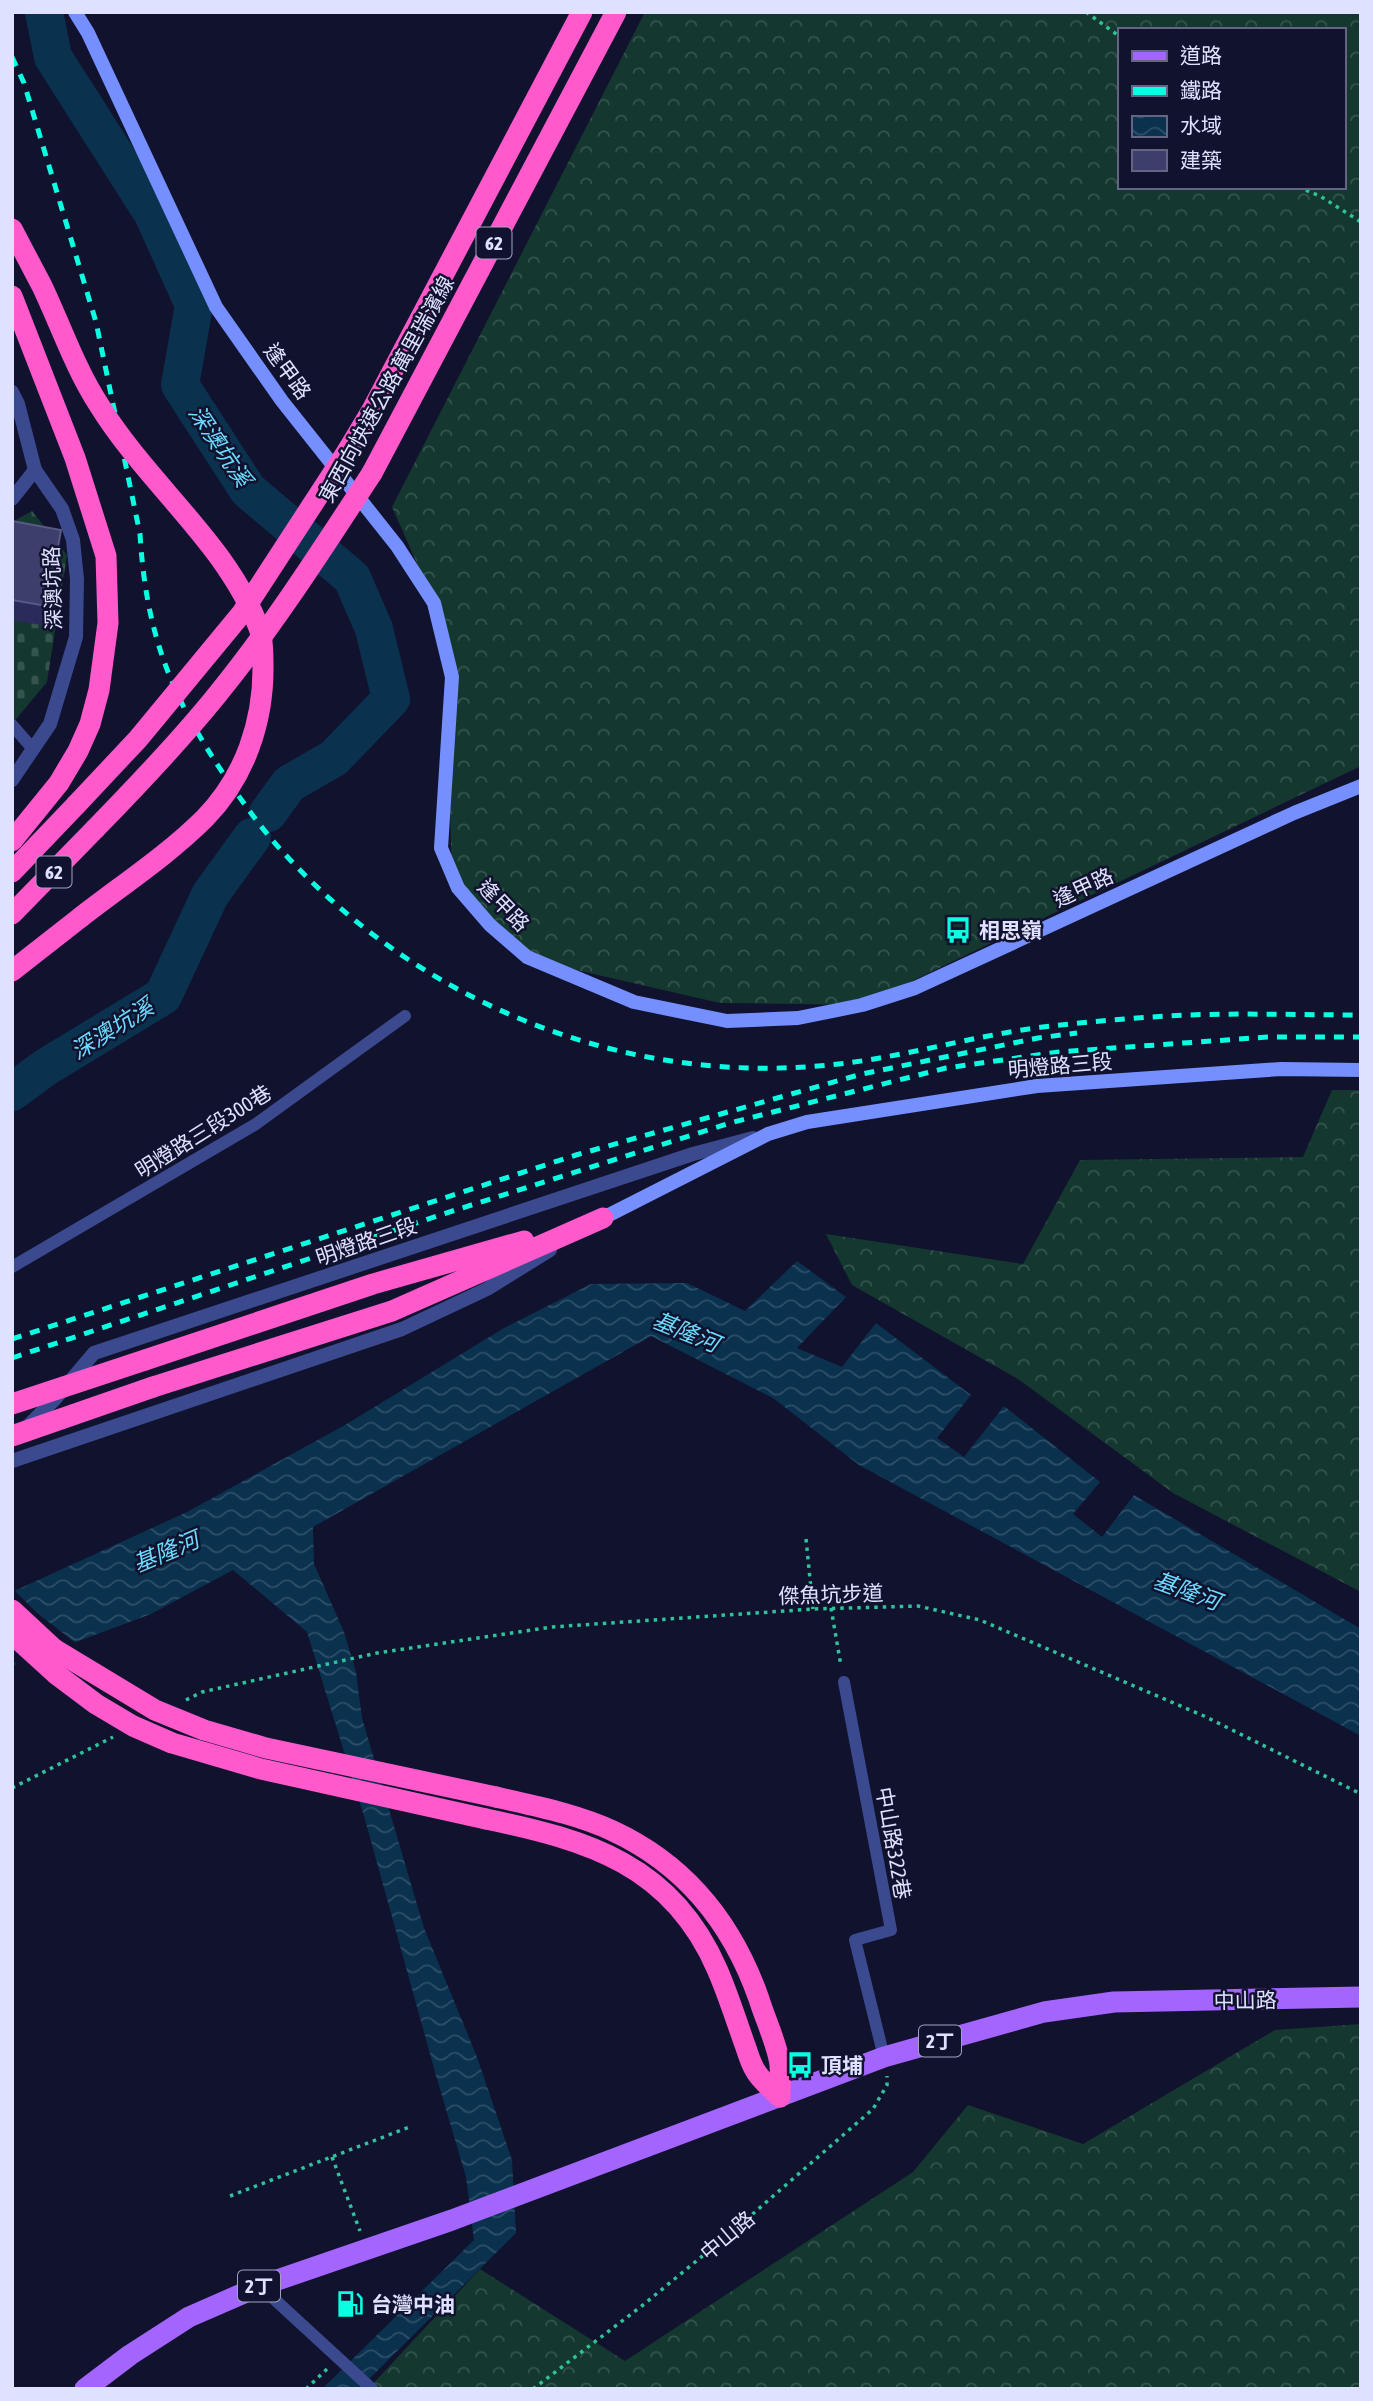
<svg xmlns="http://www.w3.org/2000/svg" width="1373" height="2401" viewBox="0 0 1373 2401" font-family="'Asap Condensed','Noto Sans TC',sans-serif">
<defs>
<pattern id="forest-crowns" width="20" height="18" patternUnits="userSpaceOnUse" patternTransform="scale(1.75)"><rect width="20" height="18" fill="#14382f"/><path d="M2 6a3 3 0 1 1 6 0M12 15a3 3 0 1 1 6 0" fill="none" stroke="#36544e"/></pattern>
<pattern id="cemetery-stones" width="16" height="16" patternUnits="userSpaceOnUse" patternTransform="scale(1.75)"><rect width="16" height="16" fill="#14382f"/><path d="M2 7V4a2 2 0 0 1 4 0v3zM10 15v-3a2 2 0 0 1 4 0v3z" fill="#36544e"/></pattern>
<pattern id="water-waves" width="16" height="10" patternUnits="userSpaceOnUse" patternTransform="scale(1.75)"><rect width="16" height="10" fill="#0a314e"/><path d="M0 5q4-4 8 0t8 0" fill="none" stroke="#2d4f69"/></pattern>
</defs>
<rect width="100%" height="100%" fill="#11122e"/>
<g fill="url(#forest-crowns)" fill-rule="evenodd">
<path d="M645,12h716v754l-499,239 -142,-2 -183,-42 -85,-75 -6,-257 -54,-122zM1119,30h224v157h-224z"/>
<polygon points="1332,1090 1361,1090 1361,1592 1173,1493 1018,1379 852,1285 826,1234 1023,1264 1080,1160 1303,1157"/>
<polygon points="1361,2024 1361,2389 368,2389 480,2269 625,2361 913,2172 968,2105 1083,2144 1275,2030"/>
</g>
<polygon fill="url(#cemetery-stones)" points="32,511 67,555 47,682 12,724 12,522"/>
<polygon fill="url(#water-waves)" points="797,1261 846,1297 797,1348 842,1367 876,1323 971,1395 937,1438 964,1457 1004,1406 1100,1482 1073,1514 1102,1537 1134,1495 1361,1629 1361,1736 859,1465 773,1398 651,1336 313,1527 314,1564 344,1632 356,1672 362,1718 424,1928 477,2057 512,2160 516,2233 359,2389 322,2389 474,2240 466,2177 437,2079 364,1816 307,1632 233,1570 151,1614 12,1666 12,1592 187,1512 345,1425 504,1328 591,1284 687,1283 745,1311"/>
<polygon fill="#11122e" points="12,1588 36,1612 78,1645 20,1667 12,1660"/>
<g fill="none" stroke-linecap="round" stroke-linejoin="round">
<g stroke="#0a314e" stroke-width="38">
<polyline points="44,12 53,57 153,214 194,305 180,385 248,490 352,578 374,629 391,699 334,758 289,784 268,813"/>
<polyline points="12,1092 46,1067 163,996 210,895 252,837"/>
</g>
<g stroke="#2ec39a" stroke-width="3.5" stroke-dasharray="3.5 5" stroke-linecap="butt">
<polyline points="1086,12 1119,36"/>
<polyline points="1298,187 1320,196 1361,222"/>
<polyline points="806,1539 813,1609"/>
<polyline points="831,1608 841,1666"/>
<polyline points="186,1700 202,1692 377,1653 552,1627 813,1609 918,1606 980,1620 1204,1716 1361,1794"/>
<polyline points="12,1788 113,1737"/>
<polyline points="332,2157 360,2231"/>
<polyline points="230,2196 412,2126"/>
<polyline points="306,2389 327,2369"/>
<polyline points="533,2389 643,2305 740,2225 873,2109 887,2085 887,2076"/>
</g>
<g stroke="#3b4a8e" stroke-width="12">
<polyline points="12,725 33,749"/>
<polyline points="12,1267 256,1124 405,1016"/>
<polyline points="844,1682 891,1930 855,1940 884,2057"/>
<polyline points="260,2286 372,2389"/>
</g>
<g stroke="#3b4a8e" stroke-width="14">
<polyline points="12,392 18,404 35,470 62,509 73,540 77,579 76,637 50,724 12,780"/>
<polyline points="12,499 35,470"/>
<polyline points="25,1429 55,1399 94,1353 693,1154 753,1138"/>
<polyline points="12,1461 402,1329 487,1289 550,1250"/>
</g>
<g stroke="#758fff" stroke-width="14">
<polyline points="75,12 88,33 216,307 282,401 397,546 434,603 452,677 441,848 458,888 490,925 527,957 634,1002 727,1021 798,1018 862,1005 915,988 1294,813 1361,786"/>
<polyline points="603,1218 768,1134 807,1122 1037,1086 1281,1069 1361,1070"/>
</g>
<polyline stroke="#a465ff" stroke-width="21" points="85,2389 130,2355 189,2317 260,2286 452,2220 884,2057 1044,2012 1114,2002 1361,1997"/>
<g stroke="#ff59cc" stroke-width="21">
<polyline points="12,296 75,458 106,556 108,623 99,690 90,724 78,751 59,783 12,841"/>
<polyline points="348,450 372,410 582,12"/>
<polyline points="372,473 616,12"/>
<polyline points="12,872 76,805"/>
<polyline points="12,914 95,829"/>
<polyline points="12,971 81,917"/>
<polyline points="145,1360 373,1284 524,1241"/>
<polyline points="153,1387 392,1311 603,1218"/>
<polyline points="12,1610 54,1649"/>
<polyline points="12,1634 56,1674"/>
<path d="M496,1797c39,9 81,17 117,34 73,34 120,94 146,168 6,20 19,47 21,66 1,11 0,22 0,32"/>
<path d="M486,1819c102,21 186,46 231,150 11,25 19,51 28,76 3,8 5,17 10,25 5,10 17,19 25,27"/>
</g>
<g stroke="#0affe2" stroke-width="5" stroke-dasharray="10 9" stroke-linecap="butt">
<path d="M12,57l12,26 72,239 44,212c6,100 31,163 87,245 17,25 34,49 55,72 137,152 342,235 547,214 75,-7 148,-31 223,-39 45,-5 90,-9 135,-11 58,-2 116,0 174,0"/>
<polyline points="12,1339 576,1155 862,1074 1038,1038 1077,1033"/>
<polyline points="12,1358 443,1214 730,1123 946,1068 1059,1052 1267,1037 1361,1037"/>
</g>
<g stroke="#ff59cc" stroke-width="21">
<path d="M12,229c10,19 20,38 30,57 19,40 33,82 57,119 34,55 83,101 121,153 15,21 30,46 39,70 4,10 4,25 4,36 1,57 -18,113 -58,154 -37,37 -83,67 -124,99"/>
<polyline points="76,805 138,739 242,613 348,450"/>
<path d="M95,829c42,-43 84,-87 122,-134 57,-70 106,-147 155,-222"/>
<polyline points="12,1404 145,1360"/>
<polyline points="12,1436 153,1387"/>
<polyline points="54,1649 155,1710 204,1730 266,1748 496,1797"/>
<polyline points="56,1674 96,1704 133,1726 172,1743 261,1769 486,1819"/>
</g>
</g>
<polygon fill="#2b2b5b" points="12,521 61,549 47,626 12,620"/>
<polygon fill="#181942" points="61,530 61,549 47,626 47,606"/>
<polygon fill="#3e3e6d" stroke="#575884" stroke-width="2" points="12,521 61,530 47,606 12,600"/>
<defs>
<symbol id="bus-bare" viewBox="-9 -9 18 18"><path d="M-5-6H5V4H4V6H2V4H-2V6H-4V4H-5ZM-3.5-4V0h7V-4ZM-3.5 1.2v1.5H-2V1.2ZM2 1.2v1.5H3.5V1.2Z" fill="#0affe2" stroke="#11122e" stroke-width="2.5" paint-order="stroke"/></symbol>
<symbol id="fuel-bare" viewBox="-9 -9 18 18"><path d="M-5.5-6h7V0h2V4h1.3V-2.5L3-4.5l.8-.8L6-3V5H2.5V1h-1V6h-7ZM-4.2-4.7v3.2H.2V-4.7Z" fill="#0affe2" stroke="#11122e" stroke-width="2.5" paint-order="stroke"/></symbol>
</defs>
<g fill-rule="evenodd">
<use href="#bus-bare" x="939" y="911" width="38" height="38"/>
<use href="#bus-bare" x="781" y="2046" width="38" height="38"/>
<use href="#fuel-bare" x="331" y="2285" width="38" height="38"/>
</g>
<g text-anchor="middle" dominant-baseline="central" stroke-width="5" stroke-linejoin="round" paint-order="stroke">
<g fill="#11122e" stroke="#a0a3c0" stroke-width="2">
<rect x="476.5" y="227.5" width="35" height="31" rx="5"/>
<rect x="36.5" y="856.5" width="35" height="31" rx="5"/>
<rect x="919" y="2025.5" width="42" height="31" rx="5"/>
<rect x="238" y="2270.5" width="42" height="31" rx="5"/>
</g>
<g font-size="19" font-weight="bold" fill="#dee1ff">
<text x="494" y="243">62</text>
<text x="54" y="872">62</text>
<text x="940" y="2041">2丁</text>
<text x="259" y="2286">2丁</text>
</g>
<g font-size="21" fill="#dee1ff" stroke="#11122e">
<text transform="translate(288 371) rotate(54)">逢甲路</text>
<text transform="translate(386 389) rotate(-61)">東西向快速公路 萬里瑞濱線</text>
<text transform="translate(52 588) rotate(-92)">深澳坑路</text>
<text transform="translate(1083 887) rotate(-25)">逢甲路</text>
<text transform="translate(504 905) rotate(46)">逢甲路</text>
<text transform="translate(1060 1065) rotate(-5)">明燈路三段</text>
<text transform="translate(203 1131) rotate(-32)">明燈路三段300巷</text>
<text transform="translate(366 1241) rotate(-19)">明燈路三段</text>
<text transform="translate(831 1594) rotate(-2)">傑魚坑步道</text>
<text transform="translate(894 1843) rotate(80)">中山路322巷</text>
<text transform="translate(1245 2000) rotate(-1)">中山路</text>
<text transform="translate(727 2235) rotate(-40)">中山路</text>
</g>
<g font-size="21" font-weight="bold" fill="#dee1ff" stroke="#11122e" text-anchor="start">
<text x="979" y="930">相思嶺</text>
<text x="821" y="2065">頂埔</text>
<text x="371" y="2304">台灣中油</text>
</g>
<g font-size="23" font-style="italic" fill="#6cdbff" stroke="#11122e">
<text transform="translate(220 446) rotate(56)">深澳坑溪</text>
<text transform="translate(112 1029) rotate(-32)">深澳坑溪</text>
<text transform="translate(686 1332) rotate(22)">基隆河</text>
<text transform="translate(166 1552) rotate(-23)">基隆河</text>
<text transform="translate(1187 1591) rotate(20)">基隆河</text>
</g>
</g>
<rect width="1373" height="2401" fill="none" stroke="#dee1ff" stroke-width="28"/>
<rect x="1118" y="28" width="228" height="161" fill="#11122e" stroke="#636582" stroke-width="2"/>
<rect x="1132" y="51" width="35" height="10" fill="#a465ff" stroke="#636582" stroke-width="2"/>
<text x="1180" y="63" font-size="21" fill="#dee1ff">道路</text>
<rect x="1132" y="86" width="35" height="10" fill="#0affe2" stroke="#636582" stroke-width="2"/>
<text x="1180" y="98" font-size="21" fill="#dee1ff">鐵路</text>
<rect x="1132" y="116" width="35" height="21" fill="url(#water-waves)" stroke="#636582" stroke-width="2"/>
<text x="1180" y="133" font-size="21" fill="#dee1ff">水域</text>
<rect x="1132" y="150" width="35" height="21" fill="#3e3e6d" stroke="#636582" stroke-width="2"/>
<text x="1180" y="168" font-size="21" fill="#dee1ff">建築</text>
</svg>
